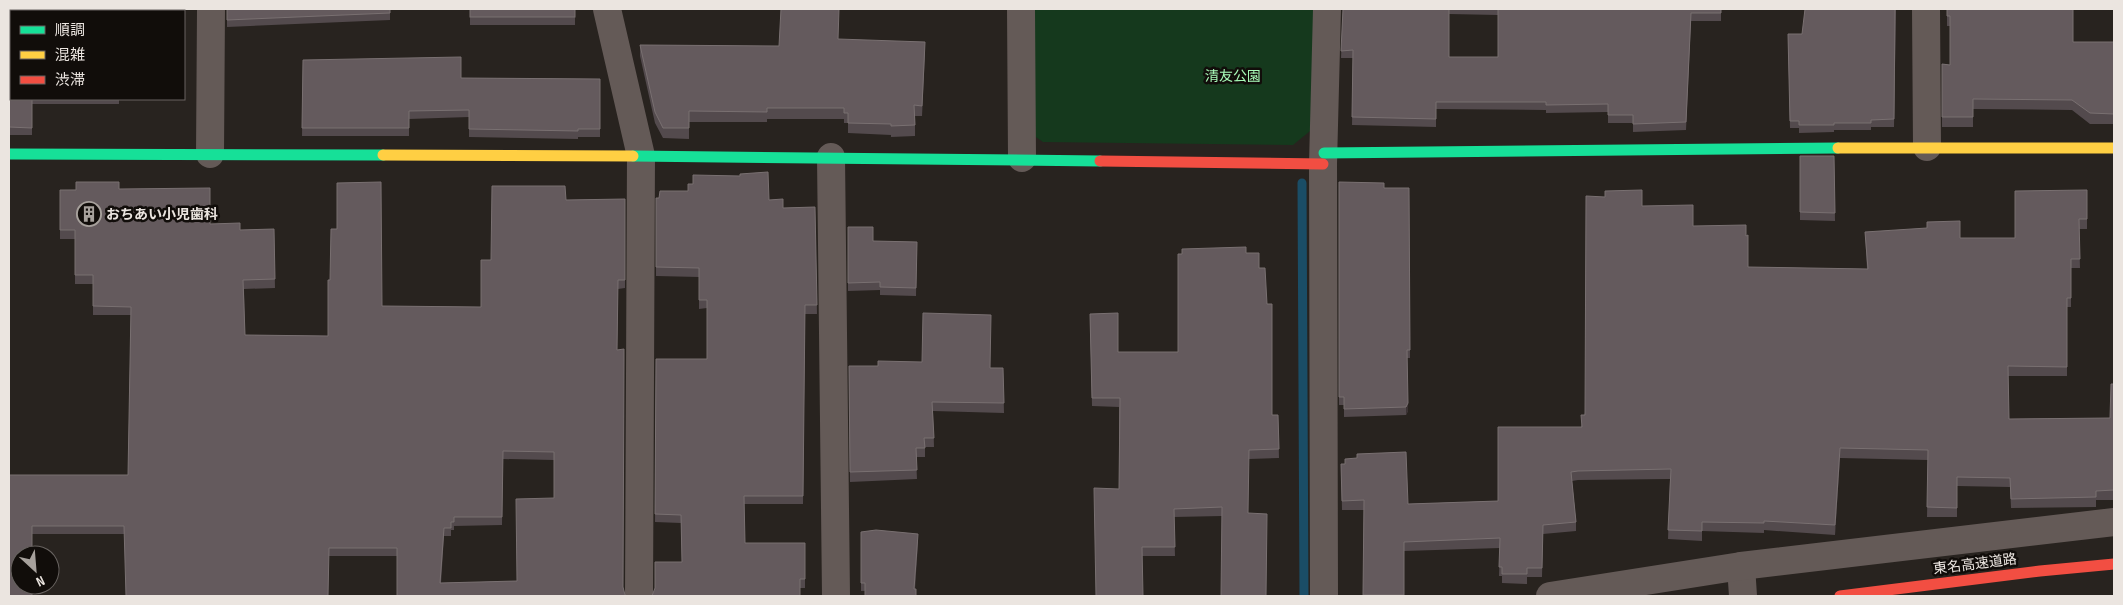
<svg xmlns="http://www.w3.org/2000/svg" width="2123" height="605" viewBox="0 0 2123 605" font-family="'Sofia Sans Condensed','Noto Sans JP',sans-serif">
<rect width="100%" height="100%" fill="#28231f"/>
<polygon fill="#15391d" points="1031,9 1315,9 1315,127 1293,145 1043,142 1030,133"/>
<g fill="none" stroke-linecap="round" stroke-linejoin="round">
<polyline stroke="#1a4d66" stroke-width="9" points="1302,183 1304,596"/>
<g stroke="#645a57" stroke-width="28">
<polyline points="607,9 641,156 639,596"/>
<polyline points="1021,9 1022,158"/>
<polyline points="1926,9 1927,147"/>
<polyline points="210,154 211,9"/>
<polyline points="831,157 836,596"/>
<polyline points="1741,566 1743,596"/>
<polyline points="1324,596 1323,164 1327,9"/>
<polyline points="1550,596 1741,566 2114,522"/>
</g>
<g stroke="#16e098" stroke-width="11">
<polyline points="1324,153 1838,148"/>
<polyline points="9,154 383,155"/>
<polyline points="633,156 1100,161"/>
</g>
<g stroke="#ffcf43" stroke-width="11">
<polyline points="1838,148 2114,148"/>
<polyline points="383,155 633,156"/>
</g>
<g stroke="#f24e42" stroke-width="11">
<polyline points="1100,161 1323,164"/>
<polyline points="1840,596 2040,571 2114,564"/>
</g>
</g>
<g fill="#534a4d" fill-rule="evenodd">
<polygon points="9,9 11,99 119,99 119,104 32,104 32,135 9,135"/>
<polygon points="227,9 390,9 390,20 227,27"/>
<rect x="470" y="9" width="105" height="16"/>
<path d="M1343,9h378v12h-30l-5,109 -53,2v-9h-25v-11l-62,1v-3l-110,-1v18l-84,-2 1,-67h-12zM1449,14l49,1v42h-49z"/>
<polygon points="1896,9 1894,127 1871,127 1871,130 1834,130 1834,132 1799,133 1799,128 1790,128 1788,34 1802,34"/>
<polygon points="1947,9 2073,42 2114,42 2114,124 2090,124 2072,110 1973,109 1973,127 1942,127 1942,64 1950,65 1950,26 1947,26"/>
<polygon points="839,39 925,53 922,116 915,116 915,136 891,137 891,135 848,133 848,123 844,123 844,119 767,119 767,122 689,122 689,139 663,138 655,123 640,56 640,45 779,46"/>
<polygon points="303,60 461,78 600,79 600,137 578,137 578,139 469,137 469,117 409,119 409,136 302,136"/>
<polygon points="1800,156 1834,156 1835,221 1800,220"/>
<polygon points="1339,182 1384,188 1409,188 1410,358 1407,358 1408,411 1406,415 1344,417 1344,405 1339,405"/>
<path d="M119,189l91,35 30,6 34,-1 1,59 -31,1 1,46 83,1 54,-30 99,1 10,-47 75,-60 59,-1v89l-7,1 -1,61 6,238 -226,8v-40h-68l-205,-22h-92l-23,-59h119l3,-160h-38v-31h-18v-45h-15v-49zM503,459l51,1v38l-37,83 -76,2 3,-47h7v-6h3v-4l48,-1z"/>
<polygon points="2087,190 2087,229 2079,229 2080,268 2071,268 2071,307 2067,307 2067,376 2008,376 2009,419 2110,418 2114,384 2114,500 2096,500 2096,507 2011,508 2010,487 1957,486 1957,517 1927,517 1928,460 1840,458 1835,535 1764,530 1764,533 1702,531 1702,541 1668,539 1670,479 1578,480 1572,481 1576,522 1576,531 1543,534 1542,577 1527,577 1527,584 1502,583 1502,576 1499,576 1500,548 1404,551 1404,596 1363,596 1364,510 1342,510 1341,464 1408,504 1498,501 1581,427 1642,206 1693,226 1746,236 1748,267 1867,269 1865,232 1960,238 2015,238"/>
<polygon points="656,198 769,200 783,208 815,207 817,314 805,314 803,504 744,504 745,543 805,543 805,588 800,588 682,562 681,523 655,522 656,359 707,359 707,308 699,309 699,277 656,276"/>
<polygon points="848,227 873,241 917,242 916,296 880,295 880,290 848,291"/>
<polygon points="1246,253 1259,268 1267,304 1272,415 1278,415 1279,458 1249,459 1222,516 1174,517 1175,556 1142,556 1119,489 1119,407 1092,406 1090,314 1118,352 1178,352"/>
<polygon points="849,366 1003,368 1004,413 933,411 934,447 925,447 925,457 916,457 917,479 850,482"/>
<polygon points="861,532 918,542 915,589 861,591"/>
</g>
<g fill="#3b3334">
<polygon points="1408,403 1408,411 1406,415 1406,407"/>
<polygon points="1840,448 1840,458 1835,535 1835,525"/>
<polygon points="918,534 918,542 914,596 914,589"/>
</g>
<g fill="#645a5d" stroke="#797071" fill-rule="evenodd">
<polygon points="9,9 65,9 65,11 11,11 11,99 32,99 32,128 9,127"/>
<polygon points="227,9 390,9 390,13 227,20"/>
<rect x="470" y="9" width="105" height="8"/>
<polygon points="781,9 839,9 838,39 925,42 922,106 914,105 915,125 891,126 891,124 848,123 848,113 844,113 844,108 767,108 767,112 689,111 689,128 663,128 655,112 640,45 779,46"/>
<polygon points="1343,9 1449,9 1449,57 1498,57 1498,9 1721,9 1721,13 1691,13 1686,122 1633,124 1633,115 1608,115 1608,104 1546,105 1546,102 1436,102 1436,119 1352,117 1353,50 1341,51"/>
<polygon points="1805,9 1895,9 1894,119 1871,120 1871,123 1834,123 1834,125 1799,125 1799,121 1790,121 1788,34 1802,34"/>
<polygon points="1947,9 2073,9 2073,42 2114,42 2114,114 2090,113 2072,100 1973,99 1973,117 1942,117 1942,64 1950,65 1950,16 1947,16"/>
<polygon points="461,57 461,78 600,79 600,129 578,129 578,131 469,129 469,110 409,111 409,128 302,128 303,60"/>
<polygon points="1800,156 1834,156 1835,213 1800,212"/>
<polygon points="768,172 769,200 783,199 783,208 815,207 817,305 805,305 803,496 744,496 745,543 805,543 805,579 800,579 800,596 652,596 655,588 655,562 682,562 681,515 655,514 656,359 707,359 707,300 699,300 699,268 656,267 656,198 659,198 660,191 688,191 688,184 693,184 693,175 740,176 740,174"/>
<path d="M76,182h43v7l91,-1v36l30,-1v7l34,-1 1,50 -32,1 2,55 83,1v-56h2l1,-51h6v-46l44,-1 1,124 99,1v-47h10l1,-74h73l1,14 59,-1v81h-7l-1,70 7,-1v10l-1,228 2,8 2,1h-230v-48h-68l-1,48h-202l-2,-70h-92v29h-12v30h12v11h-23v-121h119l3,-168 -38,-1v-31h-18v-45h-15v-40h16zM503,451l51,1v46l-38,1 1,82 -77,2 4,-55h7v-6h3v-5h48z"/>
<polygon points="1339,182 1384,183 1384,188 1409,188 1410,350 1407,350 1408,403 1406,407 1344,409 1344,397 1339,397"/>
<polygon points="1642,190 1642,206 1693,205 1693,226 1746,225 1746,236 1748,235 1748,267 1868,269 1865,232 1927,228 1927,222 1960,221 1960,238 2015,238 2015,191 2087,190 2087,219 2079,219 2080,259 2071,259 2071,298 2067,298 2067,367 2008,366 2009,419 2110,418 2111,384 2114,384 2114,490 2096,491 2096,497 2011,499 2010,478 1957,477 1957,508 1927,507 1928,450 1840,448 1835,525 1764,521 1764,523 1702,522 1702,531 1668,530 1671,469 1578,471 1571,472 1576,522 1543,525 1542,568 1527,568 1527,574 1502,574 1502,567 1499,567 1500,538 1404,542 1404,595 1363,595 1364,500 1342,501 1341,464 1345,464 1345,459 1357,458 1357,454 1406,452 1408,504 1498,501 1498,427 1582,427 1581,415 1585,415 1586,196 1605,197 1605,191"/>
<polygon points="848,227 873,227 873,241 917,242 916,288 880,287 880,282 848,283"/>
<polygon points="1246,247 1246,253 1259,253 1259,268 1265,268 1267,304 1272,304 1272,415 1278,415 1279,449 1249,450 1248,513 1267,514 1266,596 1221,596 1222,507 1174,509 1175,547 1142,547 1143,596 1096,596 1094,488 1119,489 1120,398 1092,398 1090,314 1118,313 1118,352 1178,352 1178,254 1182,254 1182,249"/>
<polygon points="923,313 991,315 990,368 1003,368 1004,403 932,402 934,438 924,438 925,448 916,448 917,470 850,472 849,366 878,366 878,361 922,362"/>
<polygon points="876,530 918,534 914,589 916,589 916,596 865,596 865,583 861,583 861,532"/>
</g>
<defs>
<symbol id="building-ring" viewBox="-11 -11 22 22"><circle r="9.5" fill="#110d0a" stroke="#a7a19c" stroke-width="1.5"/><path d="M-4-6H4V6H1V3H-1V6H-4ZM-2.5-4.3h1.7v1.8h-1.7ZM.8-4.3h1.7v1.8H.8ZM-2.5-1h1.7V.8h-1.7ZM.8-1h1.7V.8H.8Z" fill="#a7a19c"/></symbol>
</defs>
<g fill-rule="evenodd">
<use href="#building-ring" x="75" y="200" width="28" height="28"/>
</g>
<g text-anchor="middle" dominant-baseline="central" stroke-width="5" stroke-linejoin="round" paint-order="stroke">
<g font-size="14" fill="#a8fbb8" stroke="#110d0a">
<text x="1233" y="76">清友公園</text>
</g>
<g font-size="14" font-weight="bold" fill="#ebe5e0" stroke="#110d0a" text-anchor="start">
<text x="106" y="214">おちあい小児歯科</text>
</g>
<g font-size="14" fill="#ebe5e0" stroke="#110d0a">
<text transform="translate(1975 564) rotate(-7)">東名高速道路</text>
</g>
</g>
<rect width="2123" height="605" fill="none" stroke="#ebe5e0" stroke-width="20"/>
<rect x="10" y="10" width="175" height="90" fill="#110d0a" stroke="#686360"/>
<rect x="20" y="26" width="25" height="8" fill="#16e098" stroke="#686360"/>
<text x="55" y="35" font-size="15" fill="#ebe5e0">順調</text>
<rect x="20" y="51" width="25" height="8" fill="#ffcf43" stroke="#686360"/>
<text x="55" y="60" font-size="15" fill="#ebe5e0">混雑</text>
<rect x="20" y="76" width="25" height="8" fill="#f24e42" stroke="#686360"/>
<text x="55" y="85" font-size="15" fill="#ebe5e0">渋滞</text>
<g transform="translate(35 570) rotate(154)"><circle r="24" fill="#110d0a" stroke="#686360"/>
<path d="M0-4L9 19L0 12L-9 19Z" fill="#a7a19c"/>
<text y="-8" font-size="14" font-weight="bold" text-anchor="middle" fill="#ebe5e0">N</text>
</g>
</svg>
